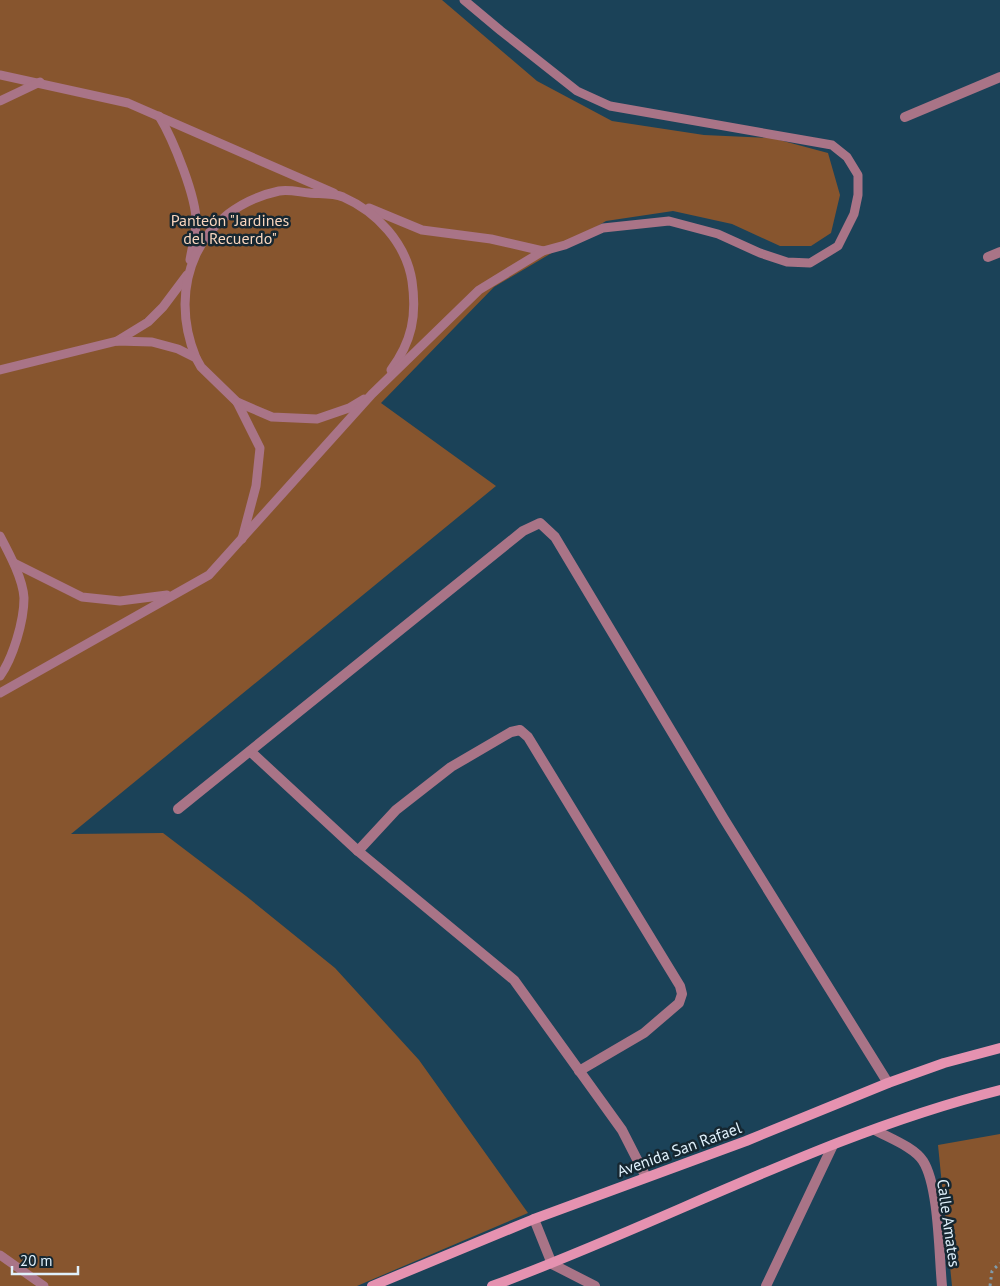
<svg xmlns="http://www.w3.org/2000/svg" width="1000" height="1286" viewBox="0 0 1000 1286" font-family="'PT Sans',sans-serif">
<rect width="100%" height="100%" fill="#1b4258"/>
<g fill="#87552e">
<polygon points="0,0 442,0 537,81 612,121 704,135 772,138 828,153 840,195 831,233 811,246 780,246 732,224 673,211 606,221 494,287 381,403 496,486 71,834 163,833 246,896 335,968 419,1060 528,1213 357,1286 0,1286"/>
<polygon points="1000,1134 1000,1286 952,1286 938,1145"/>
</g>
<g fill="none" stroke-linecap="round" stroke-linejoin="round">
<polyline stroke="#809cac" stroke-width="3" stroke-dasharray="2.5 4" stroke-linecap="butt" points="990,1286 992,1271 1000,1263"/>
<g stroke="#a97487" stroke-width="9">
<polyline points="0,75 128,103 334,193"/>
<polyline points="0,101 40,82"/>
<path d="M159,116c14,23 39,84 37,109 -1,12 -4,23 -6,35"/>
<polyline points="369,208 422,230 491,239 543,251"/>
<polyline points="117,341 148,322 163,307 187,275"/>
<path d="M196,358c-30,-72 3,-150 83,-167 9,-2 20,1 30,2 10,1 24,0 34,4 34,15 63,46 69,84 5,35 0,60 -21,89"/>
<polyline points="0,370 117,341 152,342 178,349 196,358 201,367 237,402 272,417 317,419 349,408 364,399"/>
<polyline points="237,402 260,448 256,486 242,539"/>
<path d="M0,536c9,17 23,43 24,62 0,23 -11,60 -24,78"/>
<polyline points="14,563 82,597 120,601 167,595"/>
<polyline points="0,693 209,575 372,394 479,290 543,251 565,245 603,228 669,221 718,234 760,253 787,262 810,263 838,246 854,214 858,195 858,175 847,157 832,145 610,106 577,91 501,31 464,0"/>
<polyline points="0,1255 44,1286"/>
</g>
<g stroke="#a97487" stroke-width="10">
<polyline points="905,117 1000,77"/>
<polyline points="988,257 1000,252"/>
<polyline points="251,752 358,851 514,980 622,1130 646,1177"/>
<polyline points="178,809 523,531 540,523 555,537 724,819 888,1083"/>
<polyline points="358,851 396,810 451,767 511,732 520,730 528,737 680,986 682,994 679,1003 644,1033 579,1071"/>
<path d="M875,1130c14,8 39,17 48,31 16,25 16,94 19,125"/>
<polyline points="534,1219 552,1264 595,1286"/>
<polyline points="766,1286 833,1145"/>
</g>
<g stroke="#e592b0" stroke-width="10">
<polyline points="372,1286 534,1219 746,1141 888,1083 944,1063 1000,1048"/>
<path d="M492,1286c170,-62 332,-152 508,-196"/>
</g>
</g>
<g text-anchor="middle" dominant-baseline="central" stroke-width="5" stroke-linejoin="round" paint-order="stroke">
<g font-size="16" fill="#f9d6be" stroke="#162731">
<text x="230" y="220">Panteón "Jardines<tspan x="230" dy="18">del Recuerdo"</tspan></text>
</g>
<g font-size="16" fill="#e0f1fc" stroke="#162731">
<text transform="translate(679 1149) rotate(-20)">Avenida San Rafael</text>
<text transform="translate(949 1223) rotate(82)">Calle Amates</text>
</g>
</g>
<path d="M12 1266v8h66v-8" fill="none" stroke="#e0f1fc" stroke-width="2.5"/>
<text x="20" y="1266" font-size="15" fill="#e0f1fc" stroke="#162731" stroke-width="4" paint-order="stroke">20 m</text>
</svg>
